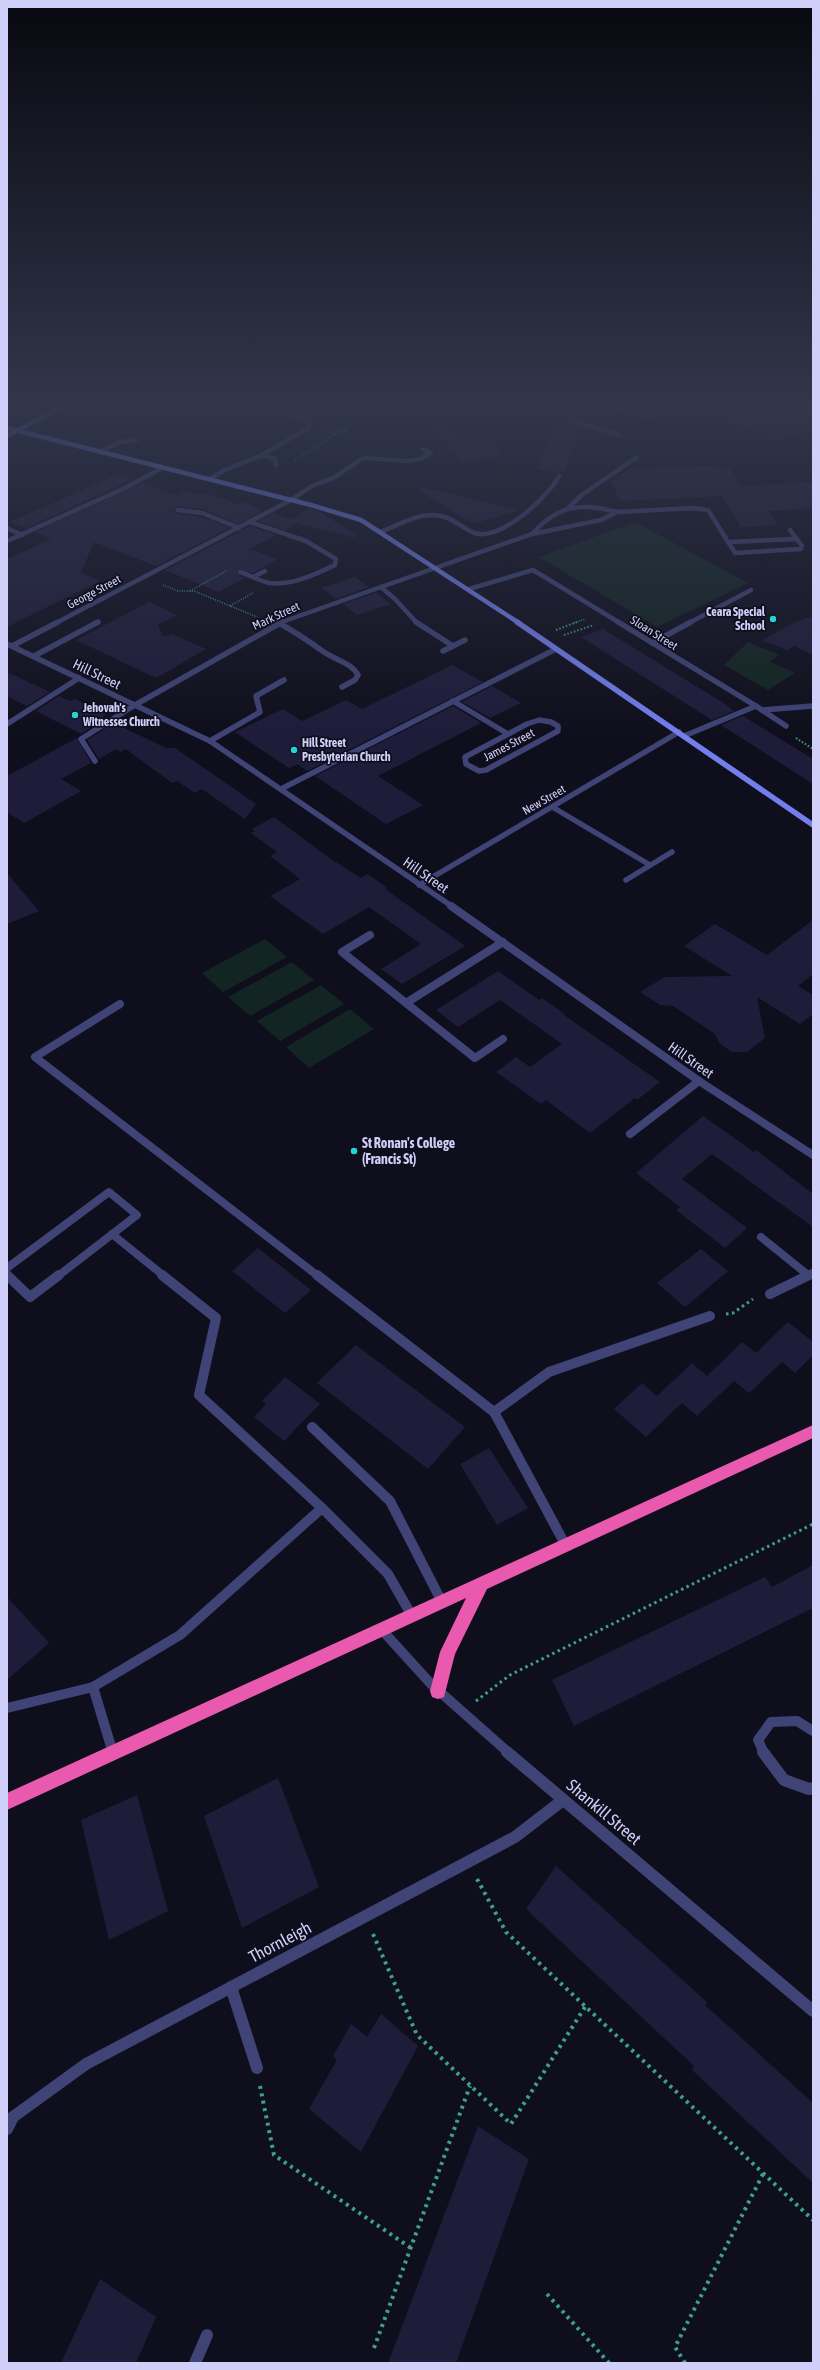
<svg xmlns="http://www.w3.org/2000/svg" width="820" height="2370" viewBox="0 0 820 2370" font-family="'Asap Condensed',sans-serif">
<rect width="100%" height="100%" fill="#0f0e1c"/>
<g fill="#122522">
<polygon points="635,522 748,583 657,627 539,557"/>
<polygon points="748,642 779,655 770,662 795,673 768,690 724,665"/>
<polygon points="265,939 287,957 223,992 202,973"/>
<polygon points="292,962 314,980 250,1016 228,997"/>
<polygon points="321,985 344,1004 280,1041 257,1021"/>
<polygon points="350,1009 374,1029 309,1068 286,1047"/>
</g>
<g fill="#1f1c3a">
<polygon points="677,403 767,403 752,414 752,418 755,420 778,403 781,407 813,416 813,420 796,430 802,437 769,439 758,424 750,429 676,409"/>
<polygon points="555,424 579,431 564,472 537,470"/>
<polygon points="437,430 468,436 472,434 488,438 503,456 461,461"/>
<polygon points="711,466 730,468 741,486 813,482 813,508 769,511 778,525 741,527 722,496 620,501 611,481 631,468"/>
<polygon points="118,474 133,479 26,528 10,522"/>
<polygon points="143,483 176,495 186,490 197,494 213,495 238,504 243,502 264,510 238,524 203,509 176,507 174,511 177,514 201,517 229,528 156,566 94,542 81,573 100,581 7,627 7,559 51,539 35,532"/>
<polygon points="420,487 520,510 474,524 419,491"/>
<polygon points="308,508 320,512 356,535 355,538 296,523 285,530 259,521 273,513 292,520"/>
<polygon points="250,526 276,535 250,549 278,559 253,573 238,569 237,574 245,578 219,592 165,570"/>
<polygon points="355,577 369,587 336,599 321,588"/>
<polygon points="376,593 391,604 357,615 343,604"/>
<polygon points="149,602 177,615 158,625 163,637 172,634 206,649 156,678 76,640"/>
<polygon points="813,616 813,655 795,646 787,650 762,640 795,622"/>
<polygon points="603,629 722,702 734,711 712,720 581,637"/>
<polygon points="452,665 483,682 307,771 297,764 289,768 235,732 283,709 302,721 346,700 362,709"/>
<polygon points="7,672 50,692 27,706 7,696"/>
<polygon points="492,686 521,703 490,718 462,702"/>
<polygon points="59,696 70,701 75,699 106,715 102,717 105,719 81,734 36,711"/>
<polygon points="453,706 481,723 378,776 423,805 386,824 315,776"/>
<polygon points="743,716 813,759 813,784 721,725"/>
<polygon points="114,723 166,748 175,748 256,804 245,819 202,789 195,793 177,781 172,783 126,749 121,752 116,749 99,759 87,740"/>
<polygon points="77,738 91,763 61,779 81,791 24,823 7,812 7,776"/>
<polygon points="274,817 331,859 361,878 368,874 387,888 385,889 465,946 402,984 381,969 421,944 369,907 323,934 270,896 300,879 270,856 277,852 251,833 255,831 252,829"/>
<polygon points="7,873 39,911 7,924"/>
<polygon points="813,920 813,974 798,986 813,995 813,1014 800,1024 757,997 765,1038 747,1052 732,1052 719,1043 715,1034 673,1006 660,1005 640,992 665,977 732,976 684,946 715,924 767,955"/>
<polygon points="498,971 539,1000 542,998 565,1014 564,1015 660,1082 637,1100 635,1098 590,1133 546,1100 541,1104 496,1072 516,1057 530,1067 562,1044 500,1000 458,1027 436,1010"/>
<polygon points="703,1116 754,1152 756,1150 813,1194 813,1227 712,1154 682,1179 747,1228 725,1248 676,1210 680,1207 636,1173"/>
<polygon points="258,1248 311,1290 285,1313 232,1271"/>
<polygon points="701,1249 728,1271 685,1307 657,1283"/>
<polygon points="788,1322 813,1342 813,1355 795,1373 782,1362 749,1393 734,1381 697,1416 682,1403 646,1437 614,1409 642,1383 657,1396 692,1363 707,1376 742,1342 756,1353"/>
<polygon points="356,1345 465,1427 428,1469 317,1383"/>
<polygon points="285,1377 320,1404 284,1441 254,1417 266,1404 262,1401"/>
<polygon points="489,1448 528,1508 497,1525 460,1464"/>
<polygon points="813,1565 813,1608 574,1726 552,1680 765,1577 772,1587"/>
<polygon points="7,1597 49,1643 7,1680"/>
<polygon points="278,1778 319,1887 242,1928 204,1816"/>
<polygon points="137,1795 168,1911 109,1940 81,1820"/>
<polygon points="556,1866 707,2002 705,2005 813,2103 813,2183 692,2070 694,2066 526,1909"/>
<polygon points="381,2014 418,2046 361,2152 309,2109 337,2060 333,2056 351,2024 367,2037"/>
<polygon points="478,2126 529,2159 456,2363 388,2363"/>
<polygon points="100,2279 156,2317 136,2363 61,2363"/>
</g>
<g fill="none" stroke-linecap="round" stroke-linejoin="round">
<g stroke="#3ca08e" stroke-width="1.5" stroke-dasharray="1 1.5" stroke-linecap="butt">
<polyline points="323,431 340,435"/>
<polyline points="337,432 348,429 340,435"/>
<polyline points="295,460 348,426"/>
<polyline points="163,585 178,591 194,591 257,617"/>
<polyline points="190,591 226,571"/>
<polyline points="230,606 253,593"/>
<polyline points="574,623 585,619"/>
</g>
<g stroke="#3ca08e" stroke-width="2" stroke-dasharray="1.5 2" stroke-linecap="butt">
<polyline points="556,630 577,622"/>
<polyline points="564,635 594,625"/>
<polyline points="796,738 813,749"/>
</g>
<g stroke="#3ca08e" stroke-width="3" stroke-dasharray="2.5 3.5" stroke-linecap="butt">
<polyline points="726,1314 733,1313 753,1299"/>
<polyline points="476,1701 510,1675 813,1524"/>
</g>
<g stroke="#3ca08e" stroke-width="4" stroke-dasharray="3 4.5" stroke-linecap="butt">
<polyline points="477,1879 506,1932 813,2220"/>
<polyline points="373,1934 417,2035 511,2124 585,2007"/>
<polyline points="260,2086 274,2155 411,2248"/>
<polyline points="547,2294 609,2363"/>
<polyline points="374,2348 470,2086"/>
<polyline points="685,2363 675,2347 763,2174"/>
</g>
<g stroke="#3f4375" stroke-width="4.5">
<polyline points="39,403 59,408"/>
<polyline points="99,452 120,442 136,440"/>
<polyline points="262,455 275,459 276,465"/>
<polyline points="210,479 225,470 262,455 308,428 310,425 306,420 284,411 293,403"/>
<polyline points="291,500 312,486 335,477 363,458 409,461 420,459 431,453 423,449"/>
<polyline points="569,507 583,494 637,457"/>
<polyline points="178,510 202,513 239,528"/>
<polyline points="7,528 22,535"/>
<path d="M380,532c17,-6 34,-17 52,-17 17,-1 28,12 42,18 26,9 74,-36 85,-57"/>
<polyline points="532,534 601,520 617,512 693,508 708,510 735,553 801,549 802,546 790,530"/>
<path d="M532,534c26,-29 49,-32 85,-22"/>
<polyline points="728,542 797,539"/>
<path d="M240,572c10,3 19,9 29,11 23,3 47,-9 66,-18l1,-6 -30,-18 -56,-19"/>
<polyline points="253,577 265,571"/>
<polyline points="381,587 395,599 417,623"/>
<polyline points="96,623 98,622"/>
<polyline points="689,623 751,590"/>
</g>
<g stroke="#3f4375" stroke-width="5.5">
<polyline points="416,622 453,646"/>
<path d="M279,623c16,9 31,19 45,29 11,8 28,11 34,23l-3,5 -13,7"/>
<polyline points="652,643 691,622"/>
<polyline points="443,651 465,640"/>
<polyline points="34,656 98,622"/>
<polyline points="762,710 813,706"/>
<polyline points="95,761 81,739 135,705"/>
</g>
<g stroke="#3f4375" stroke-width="8">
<polyline points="120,1004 35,1057 318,1276"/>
<polyline points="112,1234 164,1276"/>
<polyline points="7,1268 109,1192 137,1215 58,1276"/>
</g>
<g stroke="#3f4375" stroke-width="10">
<polyline points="7,1275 30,1297 59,1275"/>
<polyline points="162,1275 216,1318 199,1395 322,1508 388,1574 412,1616"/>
<polyline points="317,1275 494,1412"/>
<polyline points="312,1427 390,1501 442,1602"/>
<polyline points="7,1708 93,1687"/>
<polyline points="113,1753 93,1687 180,1635 322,1508"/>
</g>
<g stroke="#3f4375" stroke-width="12">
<polyline points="112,1752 113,1754"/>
<polyline points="7,2129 13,2117"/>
</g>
<g stroke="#3f4375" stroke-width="4.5">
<polyline points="599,403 570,420 619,435"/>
<polyline points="601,403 649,417"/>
<polyline points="782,403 813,412"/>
<polyline points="755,416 773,403"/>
<polyline points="7,541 125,488 162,468"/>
<polyline points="469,589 533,570 620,623"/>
<polyline points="56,623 291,500"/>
<polyline points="279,623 532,534"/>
</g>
<g stroke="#3f4375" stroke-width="5.5">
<polyline points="618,622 756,706 684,736"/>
<polyline points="7,644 210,741 453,907"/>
<polyline points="12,646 58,622"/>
<polyline points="453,701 508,734"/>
<polyline points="135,705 282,622"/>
<polyline points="756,706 786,726"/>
<polygon points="539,720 551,722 558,726 558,731 486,770 479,771 466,764 465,757 527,724"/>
<polyline points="7,724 79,678"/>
<polyline points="210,741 260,712 256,696 284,680"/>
<polyline points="281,789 556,649"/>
<polyline points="554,808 650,865"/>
<polyline points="626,880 672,852"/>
<polyline points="419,885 679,732"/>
</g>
<g stroke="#3f4375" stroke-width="8">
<polyline points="451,906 699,1081 813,1155"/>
<polyline points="370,935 342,952 475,1058 503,1039"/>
<polyline points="406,1003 503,942"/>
<polyline points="630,1134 699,1081"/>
<polyline points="761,1237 808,1275"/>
<polyline points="807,1276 812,1273"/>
</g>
<g stroke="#3f4375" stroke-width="10">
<polyline points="770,1294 809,1275"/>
<polyline points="566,1546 494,1412 549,1372 710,1316"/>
<polyline points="381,1629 431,1684 509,1753"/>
<polyline points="764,1753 758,1740 771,1722 797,1721 813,1731"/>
</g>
<g stroke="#3f4375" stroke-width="12">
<polyline points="507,1752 813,2011"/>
<polyline points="763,1752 784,1780 809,1789 813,1788"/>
<polyline points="231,1987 257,2068"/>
<polyline points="13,2117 86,2064 515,1837 563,1800"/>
<polyline points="195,2363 207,2335"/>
</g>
<g stroke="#727eec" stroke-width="4.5">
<polyline points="7,428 311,505 361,520 519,623"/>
<polyline points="7,436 69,403"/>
</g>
<polyline stroke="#727eec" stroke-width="5.5" points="517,622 813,825"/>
<polygon fill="#e95aaf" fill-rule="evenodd" points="813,1425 813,1438 487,1589 455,1654 444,1697 438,1699 432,1697 430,1691 440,1652 466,1598 7,1810 7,1793"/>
</g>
<linearGradient id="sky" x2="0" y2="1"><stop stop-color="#08080f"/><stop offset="0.55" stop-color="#31364b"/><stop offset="1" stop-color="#31364b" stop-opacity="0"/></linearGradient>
<rect width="820" height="735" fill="url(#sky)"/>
<g fill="#1dd7d4" stroke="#0f0e1c" stroke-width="1.5">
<circle cx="773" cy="619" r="4"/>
<circle cx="75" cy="715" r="4"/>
<circle cx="294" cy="750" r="4"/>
<circle cx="354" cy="1151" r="4"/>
</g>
<g text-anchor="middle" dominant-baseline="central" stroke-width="3.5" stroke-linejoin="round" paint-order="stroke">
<g font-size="12" fill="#cfcff9" stroke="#0f0e1c">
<text transform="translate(94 592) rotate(-28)">George Street</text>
<text transform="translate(276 616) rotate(-25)">Mark Street</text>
<text transform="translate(654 633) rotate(32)">Sloan Street</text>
<text transform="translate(509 745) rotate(-28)">James Street</text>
<text transform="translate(544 800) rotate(-30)">New Street</text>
</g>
<g font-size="12" font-weight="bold" fill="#cfcff9" stroke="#0f0e1c" text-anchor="start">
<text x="765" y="612" text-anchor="end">Ceara Special<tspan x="765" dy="14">School</tspan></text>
<text x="83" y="708">Jehovah's<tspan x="83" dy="14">Witnesses Church</tspan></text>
<text x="302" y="743">Hill Street<tspan x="302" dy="14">Presbyterian Church</tspan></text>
</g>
<g font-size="14" fill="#cfcff9" stroke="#0f0e1c">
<text transform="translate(97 674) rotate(26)">Hill Street</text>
<text transform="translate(426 875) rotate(35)">Hill Street</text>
<text transform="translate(691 1060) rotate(35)">Hill Street</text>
</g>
<g font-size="14" font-weight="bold" fill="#cfcff9" stroke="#0f0e1c" text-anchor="start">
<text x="362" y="1143">St Ronan's College<tspan x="362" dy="16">(Francis St)</tspan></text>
</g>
<g font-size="17" fill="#cfcff9" stroke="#0f0e1c">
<text transform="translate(604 1812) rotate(40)">Shankill Street</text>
<text transform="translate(280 1942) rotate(-28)">Thornleigh</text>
</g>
</g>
<rect width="820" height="2370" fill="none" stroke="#cfcff9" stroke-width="16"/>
</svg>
